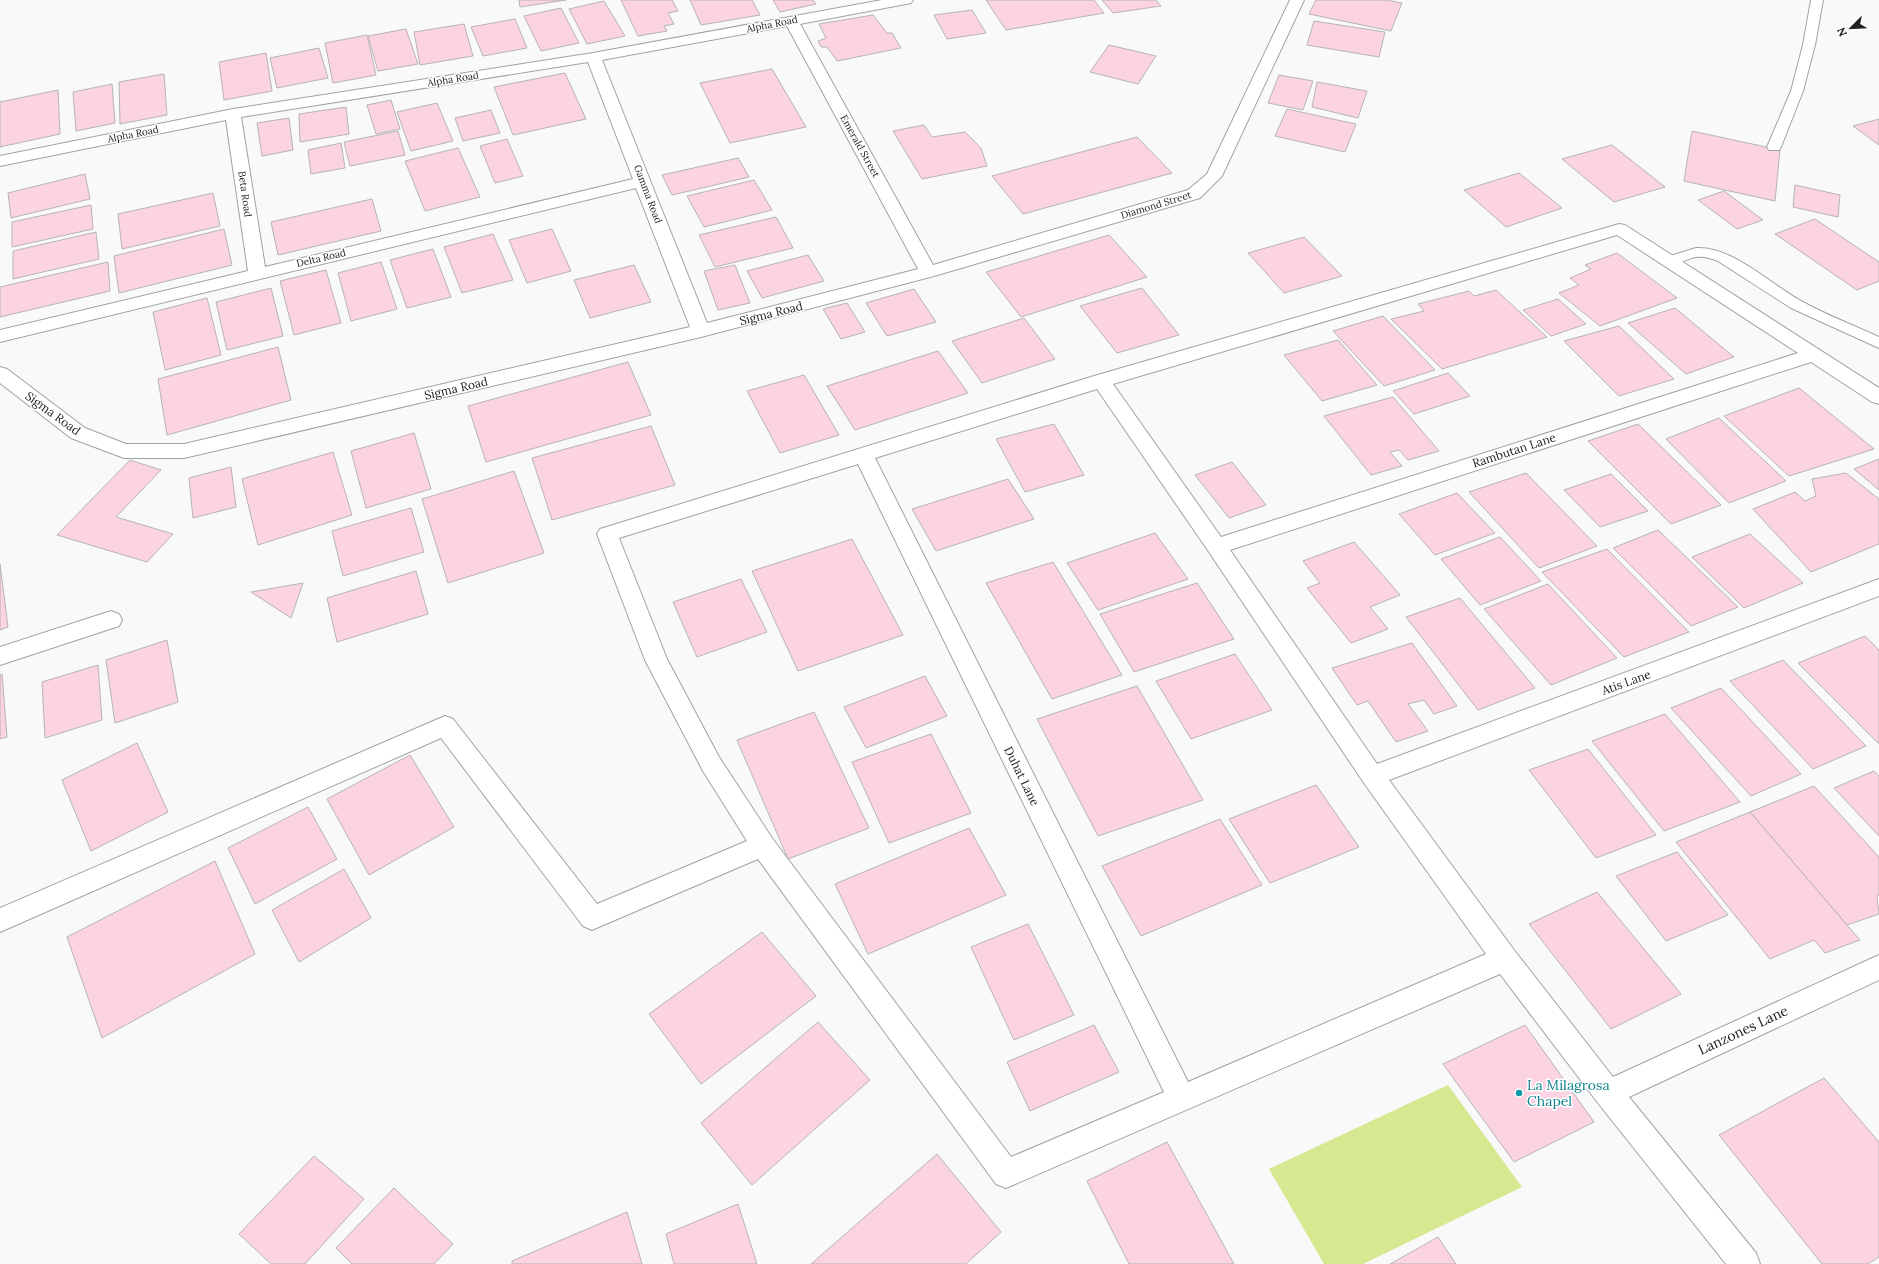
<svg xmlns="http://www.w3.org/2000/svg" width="1879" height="1264" viewBox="0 0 1879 1264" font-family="Lora,serif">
<rect width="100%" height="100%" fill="#f9f9fa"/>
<polygon fill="#d6e890" points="1448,1085 1522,1187 1363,1264 1324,1264 1269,1169"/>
<g fill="#fbd3e3" stroke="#b6b4b5">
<polygon points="519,0 566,0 520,7"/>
<polygon points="621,0 672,0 678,11 668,13 674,24 664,26 667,31 638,36"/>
<polygon points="690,0 752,0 760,15 701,25"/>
<polygon points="773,0 813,0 816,4 780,12"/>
<polygon points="986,0 1094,0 1104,13 1006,30"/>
<polygon points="1102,0 1156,0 1161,6 1113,13"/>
<polygon points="1316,0 1386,0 1402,3 1391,31 1309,14"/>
<polygon points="604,1 625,36 587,44 569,9"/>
<polygon points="561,8 579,43 541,51 524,16"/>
<polygon points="972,10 986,33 947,39 934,15"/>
<polygon points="873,15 887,33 892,33 901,48 837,61 827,47 821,47 818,41 826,38 819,24"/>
<polygon points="515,19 527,48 483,56 471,27"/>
<polygon points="1314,21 1385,32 1379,57 1307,45"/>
<polygon points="464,24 473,56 420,65 414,32"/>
<polygon points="406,29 418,64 378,71 368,36"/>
<polygon points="367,35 376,75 333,83 325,43"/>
<polygon points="1109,45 1156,56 1138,84 1090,72"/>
<polygon points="319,48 328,78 277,88 270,58"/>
<polygon points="266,53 272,91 224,100 219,62"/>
<polygon points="772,69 806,127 730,143 700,83"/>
<polygon points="565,73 586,119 513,135 494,87"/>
<polygon points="164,74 167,115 120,124 119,82"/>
<polygon points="1279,75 1313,81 1303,110 1268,103"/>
<polygon points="1317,82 1367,91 1358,118 1312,107"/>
<polygon points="112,84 115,123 76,131 73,92"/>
<polygon points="58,90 60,134 0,147 0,102"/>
<polygon points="391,100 400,129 376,134 367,105"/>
<polygon points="437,103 453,141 411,151 397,112"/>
<polygon points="346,107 349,134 300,142 299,114"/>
<polygon points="1287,109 1356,124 1345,152 1275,136"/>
<polygon points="491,110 500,133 463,141 455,118"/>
<polygon points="289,118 293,150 262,156 257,123"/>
<polygon points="1879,119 1879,145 1853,126"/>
<polygon points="924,125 932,137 965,132 981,148 987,166 922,179 893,131"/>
<polygon points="398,131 405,155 350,166 344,142"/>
<polygon points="1692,131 1780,150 1775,201 1684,181"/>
<polygon points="1137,137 1172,173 1023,214 992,176"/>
<polygon points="507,139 523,176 495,183 480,146"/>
<polygon points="341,143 345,168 311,174 308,150"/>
<polygon points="1612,145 1665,187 1614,202 1562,159"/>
<polygon points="458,148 480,197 425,211 405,161"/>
<polygon points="738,158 749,177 672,195 662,175"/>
<polygon points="1519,173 1562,208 1506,227 1464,190"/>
<polygon points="85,174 90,199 11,218 8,193"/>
<polygon points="754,180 772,210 704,227 687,196"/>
<polygon points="1795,185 1840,195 1838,217 1793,207"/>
<polygon points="1724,191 1763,220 1737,229 1698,200"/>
<polygon points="213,193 220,226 122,249 118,214"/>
<polygon points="372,199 381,231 278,255 271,222"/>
<polygon points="91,205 93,229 12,247 12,222"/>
<polygon points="776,217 793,248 715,267 699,235"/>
<polygon points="1815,219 1879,262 1879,281 1857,290 1775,234"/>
<polygon points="224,229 232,265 119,293 114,256"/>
<polygon points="552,229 571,271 527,283 509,240"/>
<polygon points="96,232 99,259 13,279 13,251"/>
<polygon points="493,234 513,280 462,293 444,247"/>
<polygon points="1109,235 1147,277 1021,317 986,272"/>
<polygon points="1304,237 1342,276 1284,293 1248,253"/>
<polygon points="433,249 451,297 407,308 390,260"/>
<polygon points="1617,253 1677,298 1600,326 1559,293 1579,285 1570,278 1591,269 1585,265"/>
<polygon points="808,255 824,281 762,298 747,271"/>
<polygon points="108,262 110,291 0,317 0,287"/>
<polygon points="381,262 397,309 351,321 338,273"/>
<polygon points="634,265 651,302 590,318 574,280"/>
<polygon points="735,265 750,303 718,310 704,271"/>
<polygon points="326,270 341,323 294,335 280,281"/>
<polygon points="271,288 283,336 227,350 216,302"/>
<polygon points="1142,288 1179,335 1117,353 1080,306"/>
<polygon points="914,289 936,322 887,336 866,303"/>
<polygon points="1496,290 1547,337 1442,369 1391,319 1424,311 1418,304 1469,291 1474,296"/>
<polygon points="207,298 221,355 165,370 153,312"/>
<polygon points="1558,299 1586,324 1551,336 1523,310"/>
<polygon points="847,303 865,332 841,339 823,309"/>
<polygon points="1675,308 1734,357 1686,374 1628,323"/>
<polygon points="1383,316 1435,370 1384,386 1333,331"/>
<polygon points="1024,318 1055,359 982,383 952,341"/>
<polygon points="1619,326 1674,379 1619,396 1564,341"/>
<polygon points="1338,340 1377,385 1322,401 1284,355"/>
<polygon points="278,347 291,400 167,435 158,379"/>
<polygon points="938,351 968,393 855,430 827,386"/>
<polygon points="628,362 651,415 486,462 468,406"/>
<polygon points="1448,373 1470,396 1414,414 1393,391"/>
<polygon points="804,375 839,435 780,453 747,391"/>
<polygon points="1799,388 1874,449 1789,476 1724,416"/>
<polygon points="1393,397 1439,451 1408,460 1399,450 1390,452 1402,466 1371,475 1324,416"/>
<polygon points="1719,418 1786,481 1729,503 1666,439"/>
<polygon points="1054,424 1084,475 1025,492 996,439"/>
<polygon points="1638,424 1721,505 1671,524 1588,441"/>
<polygon points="651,426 675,485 552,520 532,458"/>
<polygon points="414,433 431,489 366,508 351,451"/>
<polygon points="333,452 352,515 258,545 242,479"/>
<polygon points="1879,459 1879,490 1854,469"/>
<polygon points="130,460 161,470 116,517 173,534 147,562 57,535"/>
<polygon points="1232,462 1266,505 1229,518 1195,475"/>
<polygon points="231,467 236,507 193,518 189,478"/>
<polygon points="514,471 544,553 448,583 422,499"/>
<polygon points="1526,473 1597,546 1539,568 1469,492"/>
<polygon points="1846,473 1879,499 1879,544 1811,572 1753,509 1795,492 1805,501 1816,496 1812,479"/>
<polygon points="1611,474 1648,511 1600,527 1564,490"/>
<polygon points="1008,479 1034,519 936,551 912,509"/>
<polygon points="1457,493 1495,533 1435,555 1399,514"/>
<polygon points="411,508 424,552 343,576 332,531"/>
<polygon points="1658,530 1738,607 1691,626 1613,548"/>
<polygon points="1155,533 1188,579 1098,610 1067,563"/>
<polygon points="1750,534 1803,583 1744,608 1692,557"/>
<polygon points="1500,537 1541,581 1480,605 1441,559"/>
<polygon points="852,539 903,635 798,671 752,571"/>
<polygon points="1354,542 1400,595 1370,607 1388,629 1351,643 1307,588 1320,583 1303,561"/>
<polygon points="1607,549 1689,632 1624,657 1542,572"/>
<polygon points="1053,562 1122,675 1052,699 986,583"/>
<polygon points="0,564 8,627 0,630"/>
<polygon points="416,571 428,614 337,642 327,598"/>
<polygon points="741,579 767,632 697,657 673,602"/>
<polygon points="303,583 291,618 251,592"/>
<polygon points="1197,583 1234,639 1134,672 1100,614"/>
<polygon points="1548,584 1617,658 1551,685 1484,609"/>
<polygon points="1460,598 1535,688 1478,710 1406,617"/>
<polygon points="1865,636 1879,650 1879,744 1798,663"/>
<polygon points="167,640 178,702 115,723 106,660"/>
<polygon points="1412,643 1457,706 1434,714 1424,700 1408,704 1428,731 1396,742 1368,701 1357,705 1332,668"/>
<polygon points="1235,654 1272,710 1191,739 1156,681"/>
<polygon points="1783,660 1866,746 1813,769 1730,681"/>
<polygon points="98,665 102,720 45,738 42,682"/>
<polygon points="2,674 7,737 0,739 0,675"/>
<polygon points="925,676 947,716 866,748 844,707"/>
<polygon points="1137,686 1203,800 1098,836 1037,719"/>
<polygon points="1721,688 1801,774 1751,796 1671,708"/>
<polygon points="814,712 869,828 788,859 737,740"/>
<polygon points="1665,714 1740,802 1664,831 1592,741"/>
<polygon points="931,734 971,813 889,843 852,762"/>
<polygon points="137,743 168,812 91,851 62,780"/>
<polygon points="1588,749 1656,835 1596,858 1529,770"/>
<polygon points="410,755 454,827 369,875 327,799"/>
<polygon points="1874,771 1879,776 1879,836 1834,788"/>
<polygon points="1316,785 1359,847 1270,883 1229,819"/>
<polygon points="1814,786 1879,857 1879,895 1877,896 1879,914 1847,925 1750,812"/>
<polygon points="308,807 337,859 255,904 228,848"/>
<polygon points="1750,812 1847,925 1860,940 1825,953 1814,940 1770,959 1676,842"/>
<polygon points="1220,819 1262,885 1141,936 1102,866"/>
<polygon points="969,828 1006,895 868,954 835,884"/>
<polygon points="1677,852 1728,915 1666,941 1616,876"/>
<polygon points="215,861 255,954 102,1038 67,937"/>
<polygon points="344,869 371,918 299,962 272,910"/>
<polygon points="1597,892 1681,994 1611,1029 1529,924"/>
<polygon points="1028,924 1074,1015 1014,1040 971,947"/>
<polygon points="762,932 816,996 701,1084 649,1014"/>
<polygon points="818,1022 870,1080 752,1185 701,1123"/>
<polygon points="1094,1025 1119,1072 1030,1111 1007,1062"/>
<polygon points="1525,1025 1594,1122 1514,1162 1443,1064"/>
<polygon points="1824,1078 1879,1142 1879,1257 1868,1264 1822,1264 1719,1135"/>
<polygon points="1167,1142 1234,1264 1129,1264 1087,1181"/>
<polygon points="937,1154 1001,1232 966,1264 811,1264"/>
<polygon points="314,1156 364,1199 305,1264 271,1264 239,1234"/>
<polygon points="394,1188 453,1244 434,1264 352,1264 336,1248"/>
<polygon points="738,1204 757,1264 674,1264 666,1234"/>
<polygon points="627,1212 642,1264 512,1264 512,1261"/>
<polygon points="1438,1237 1456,1264 1390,1264"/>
</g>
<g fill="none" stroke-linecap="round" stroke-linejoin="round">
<defs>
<g id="lane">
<polygon points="1811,0 1823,0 1815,45 1803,91 1781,147 1779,150 1769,150 1767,147 1791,91 1803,45"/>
<path d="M1696,248c36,-2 74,36 105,53 25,14 52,24 78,36v11l-88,-40 -73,-47c-8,-3 -14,-5 -22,-4 -11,2 -21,10 -32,7l-2,-3 2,-3z"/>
</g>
<g id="street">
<path d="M882,0h31l-2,3 -5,1 -106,20 133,241 255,-75 19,-16 83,-174h14l-82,176 -22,22 -266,78 -233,61 -517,121h-60l-53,-20 -71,-55v-16l7,2 78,59 41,16h58l506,-117 -54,-139 -636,154v-12l248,-59 -22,-151 -226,46v-10l233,-47 360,-56zM787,26l131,243 -211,54 -105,-263zM588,62l45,117 -368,88 -24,-150z"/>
<path d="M1619,224l6,1 254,163v16l-7,-2 -61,-40 -581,188 147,214 502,-185v17l-490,184 125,170 99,127 266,-122v25l-250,117 127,156 4,11h-34l-128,-161 -98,-129 -494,214 -10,-4 -238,-325 -157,67 -9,4 -9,-4 -142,-188 -441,194v-24l445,-192 8,3 144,185 150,-63 -44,-70 -58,-111 -48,-126 3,-5 494,-153zM1617,235l181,118 -577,184 -108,-153zM1097,389l112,163 155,231 122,171 -298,128 -313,-624zM858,464l306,628 -153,65 -239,-319 -53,-81 -52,-98 -48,-121z"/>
<polygon points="111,611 119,614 122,620 119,626 0,665 0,647"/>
</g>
</defs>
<use href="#lane" stroke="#a2a2a4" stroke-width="2"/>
<use href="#street" stroke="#a2a2a4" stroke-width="2"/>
<use href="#lane" fill="#fff" fill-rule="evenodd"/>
<use href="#street" fill="#fff" fill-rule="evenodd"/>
</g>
<circle fill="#0f9aa8" stroke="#fff" stroke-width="1.5" cx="1519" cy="1093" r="4"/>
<g text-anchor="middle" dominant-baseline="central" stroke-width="3" stroke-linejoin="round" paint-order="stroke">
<g font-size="10" fill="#222223" stroke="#fff">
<text transform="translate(772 24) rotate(-11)">Alpha Road</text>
<text transform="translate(453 79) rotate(-9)">Alpha Road</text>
<text transform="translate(133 134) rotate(-11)">Alpha Road</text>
<text transform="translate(860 146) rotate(61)">Emerald Street</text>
<text transform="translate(245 194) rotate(82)">Beta Road</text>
<text transform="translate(648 194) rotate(69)">Gamma Road</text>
<text transform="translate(1156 205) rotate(-17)">Diamond Street</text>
<text transform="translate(321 258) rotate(-13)">Delta Road</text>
</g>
<g font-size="12" fill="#222223" stroke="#fff">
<text transform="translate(771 313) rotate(-14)">Sigma Road</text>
<text transform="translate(456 388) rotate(-13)">Sigma Road</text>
<text transform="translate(53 413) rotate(36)">Sigma Road</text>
<text transform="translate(1514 450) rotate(-18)">Rambutan Lane</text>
<text transform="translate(1626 682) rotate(-20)">Atis Lane</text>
<text transform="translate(1022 776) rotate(64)">Duhat Lane</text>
</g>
<g font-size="14" fill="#222223" stroke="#fff">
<text transform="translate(1743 1030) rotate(-25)">Lanzones Lane</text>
</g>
<g font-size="14" fill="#0d838f" stroke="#fff" text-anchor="start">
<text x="1527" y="1085">La Milagrosa<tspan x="1527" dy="16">Chapel</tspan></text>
</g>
</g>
<g transform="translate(1851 28) rotate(246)" stroke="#ffffff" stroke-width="3" paint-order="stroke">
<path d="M0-3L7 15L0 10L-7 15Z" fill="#222223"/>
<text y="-6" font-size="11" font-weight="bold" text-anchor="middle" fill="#222223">N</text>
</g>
</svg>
